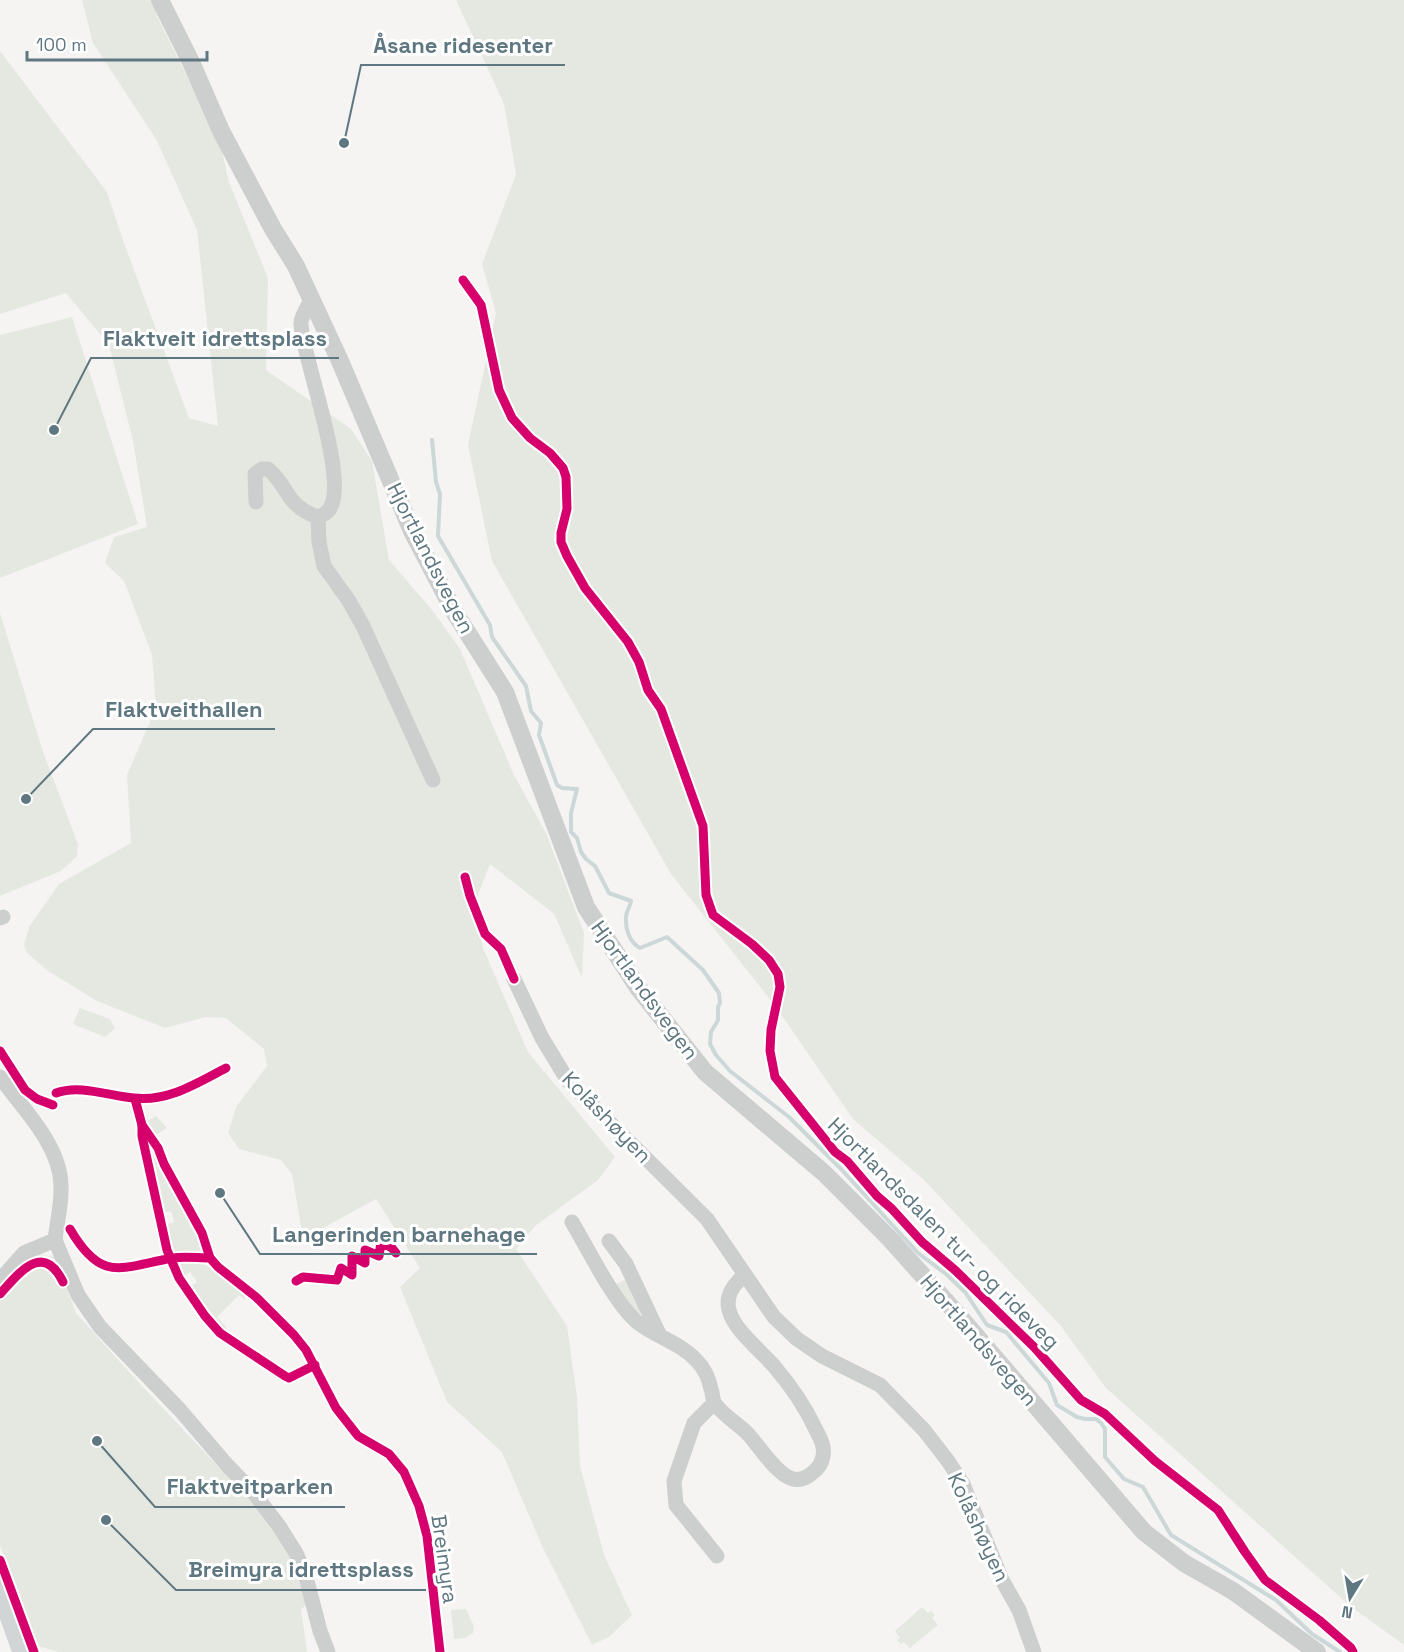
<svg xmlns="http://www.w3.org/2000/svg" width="1404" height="1652" viewBox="0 0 1404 1652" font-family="'Space Grotesk',sans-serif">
<rect width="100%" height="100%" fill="#f5f4f3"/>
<g fill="#e5e8e1">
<polygon points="82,0 156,0 156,14 220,142 229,182 268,278 266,370 351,429 372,461 389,560 433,611 460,649 514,775 546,833 584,933 582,978 554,914 490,864 474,905 483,948 528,1052 615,1157 598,1180 535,1226 516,1249 567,1326 577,1397 580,1466 604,1555 632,1615 609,1637 592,1645 542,1546 502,1452 447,1402 400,1287 420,1268 376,1199 303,1239 292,1174 281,1160 239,1149 228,1133 236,1107 267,1066 264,1049 226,1018 206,1017 165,1028 97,1001 48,971 27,953 24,945 29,927 59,884 131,843 127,775 156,708 152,655 124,581 105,563 114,537 147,527 133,441 109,345 66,293 0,314 0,51 107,192 123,240 189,418 218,426 197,230 156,139 93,43"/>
<polygon points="456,0 1404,0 1404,1645 1350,1606 1106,1388 1060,1325 923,1179 853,1119 776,1007 671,874 492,561 468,445 496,313 482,264 516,174 504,104"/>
<polygon points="72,317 138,524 0,578 0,335"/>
<polygon points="0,613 43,752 78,844 77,856 61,871 0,896"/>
<polygon points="80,1008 110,1019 115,1028 105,1037 73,1024"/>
<polygon points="156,1116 167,1128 154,1136 144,1123"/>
<polygon points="148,1139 200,1238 202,1251 199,1255 172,1255 165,1223 166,1221 167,1224 174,1222 171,1211 165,1212 166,1217 164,1215"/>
<polygon points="37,1254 55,1257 76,1313 141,1385 248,1498 285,1545 308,1604 301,1609 307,1652 58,1652 38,1646 0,1546 0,1300 4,1296 0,1290 18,1268"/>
<path d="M180,1260c31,1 44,14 65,35v5l-6,-5 -22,22 9,10v3h-4l-11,-11 -23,-33 1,-3 3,2 5,-3 -7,-10 -5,3 2,4h-4l-9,-18z"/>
<polygon points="630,1277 645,1312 636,1316 613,1286"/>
<polygon points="922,1607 928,1613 931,1611 935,1615 932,1618 938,1625 910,1648 904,1642 901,1644 897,1640 900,1638 895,1631"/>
<polygon points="466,1609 474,1626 473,1633 464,1638 454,1639 451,1610"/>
</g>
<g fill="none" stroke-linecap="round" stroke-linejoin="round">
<path stroke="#ccd7d8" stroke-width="4" d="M432,440l4,42 4,12 -2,42 52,89 2,12 34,49 5,25 10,12 -2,12 18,50 5,3 15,1 -6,24v19l6,6 4,14 5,7 9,7 14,27 22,8c-1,6 -4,9 -5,15 -1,12 3,26 14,32l27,-11 36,33 16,23 1,10 -2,4v13l-7,12 -1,12 6,11 14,16 59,46 52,52 77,84 28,21 19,18 22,33 19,7 43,51 8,22 20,12 8,2h11l5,4 4,6v28l19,22 19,8 28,48 105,65 36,34 28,18"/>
<g stroke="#cdcece" stroke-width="15">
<path d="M311,300c-3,7 -11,18 -10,25 3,37 49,157 28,185 -3,4 -7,5 -11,7l1,25 5,24 25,35 14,25 70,154"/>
<path d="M256,502l-1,-28 7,-5h6c21,17 17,37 50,48"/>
<polyline points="0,918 3,917"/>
<polyline points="514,979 542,1038 568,1081 707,1219 774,1317 797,1339 822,1356 880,1385 924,1430 948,1461 963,1484 1002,1580 1019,1610 1034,1652"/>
<path d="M0,1077c22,31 60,67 61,108 1,18 -4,37 -6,55"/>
<path d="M572,1222c16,27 42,80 64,99 19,16 44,21 61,40 7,7 12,18 14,28 2,4 1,9 3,13 5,10 25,23 33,31 16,16 39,62 64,41 7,-5 11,-10 12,-18 2,-10 -3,-18 -7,-26 -11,-24 -25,-44 -42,-64 -14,-16 -40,-36 -45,-56 -4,-15 5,-26 16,-35"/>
<polyline points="609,1241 626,1264 659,1334"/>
<polyline points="0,1280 24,1253 55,1240 78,1295 100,1327 180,1410 227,1465 253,1492 279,1526 296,1553 306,1577 320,1631 328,1652"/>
<polyline points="714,1403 694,1423 674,1481 676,1505 717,1556"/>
</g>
<polyline stroke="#cdcece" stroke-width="18" points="160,0 191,62 221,131 273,229 296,266 340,361 412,531 455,613 505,692 586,907 639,989 705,1072 824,1173 890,1239 959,1316 1144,1532 1184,1563 1233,1591 1317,1652"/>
<polyline stroke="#d1d5d6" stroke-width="21" points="0,1588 23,1652"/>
<defs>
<g id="cycleway">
<polyline points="463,280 481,305 499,390 512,418 530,438 550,453 563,468 566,477 567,509 561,533 561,542 567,556 585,588 628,642 639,662 648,690 661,709 703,826 706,895 713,915 752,944 769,960 778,974 780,987 771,1030 770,1051 775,1077 835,1152 847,1161 877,1196 892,1209 922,1242 956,1271 1034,1347 1081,1400 1105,1414 1155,1461 1218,1510 1245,1552 1265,1580 1319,1620 1351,1648 1353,1652"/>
<polyline points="465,877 470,896 485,934 501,949 514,979"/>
<polyline points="0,1051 25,1090 37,1099 53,1105"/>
<path d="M56,1093c24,-9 53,3 78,5 34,4 63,-15 92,-30"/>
<polyline points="135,1099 142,1125 158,1148 164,1164 202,1233 210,1258"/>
<polyline points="142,1125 142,1136 167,1250 179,1278 205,1316 220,1333 285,1376 289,1378 315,1365"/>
<path d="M70,1229c32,55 51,38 103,29 11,-2 25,0 37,0l8,9 38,30 38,38 12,15 30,58 22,28 31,18 15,18 15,34 8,30 13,116"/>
<polyline points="296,1281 303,1277 337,1280 341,1268 352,1275 352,1256 365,1263 365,1250 379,1256 381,1242 392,1248 396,1253"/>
<path d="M0,1294c19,-21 43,-53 63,-12"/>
<polyline points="0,1560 34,1652"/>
</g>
</defs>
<use href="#cycleway" stroke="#fff" stroke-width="13"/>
<use href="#cycleway" stroke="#d6006c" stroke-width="9"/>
</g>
<g text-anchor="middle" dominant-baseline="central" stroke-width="6" stroke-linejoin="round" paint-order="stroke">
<g font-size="21" fill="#5e7780" stroke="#fff">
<text transform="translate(431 558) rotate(63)">Hjortlandsvegen</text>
<text transform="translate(645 990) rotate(54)">Hjortlandsvegen</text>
<text transform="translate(607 1117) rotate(46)">Kolåshøyen</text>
<text transform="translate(944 1233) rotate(45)">Hjortlandsdalen tur- og rideveg</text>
<text transform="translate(979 1340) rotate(49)">Hjortlandsvegen</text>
<text transform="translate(979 1527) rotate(65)">Kolåshøyen</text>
<text transform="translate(445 1559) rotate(82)">Breimyra</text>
</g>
</g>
<path fill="none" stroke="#5e7780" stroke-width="2" d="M344 143L361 65H565M54 430L91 358H339M26 799L93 729H275M220 1193L260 1254H537M97 1441L155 1507H345M106 1520L176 1590H426"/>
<g fill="#5e7780" stroke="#fff" stroke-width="2">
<circle cx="344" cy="143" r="6"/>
<circle cx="54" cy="430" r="6"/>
<circle cx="26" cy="799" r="6"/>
<circle cx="220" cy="1193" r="6"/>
<circle cx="97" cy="1441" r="6"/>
<circle cx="106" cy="1520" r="6"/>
</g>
<g font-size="22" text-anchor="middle" font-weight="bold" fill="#5e7780" stroke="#fff" stroke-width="6" stroke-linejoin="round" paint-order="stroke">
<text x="463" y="53">Åsane ridesenter</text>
<text x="215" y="346">Flaktveit idrettsplass</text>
<text x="184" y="717">Flaktveithallen</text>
<text x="399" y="1242">Langerinden barnehage</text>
<text x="250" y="1494">Flaktveitparken</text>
<text x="301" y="1577">Breimyra idrettsplass</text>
</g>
<g transform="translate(1350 1598) rotate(191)" stroke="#ffffff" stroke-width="4.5" paint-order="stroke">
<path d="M0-4.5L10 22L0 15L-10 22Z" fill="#5e7780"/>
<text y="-9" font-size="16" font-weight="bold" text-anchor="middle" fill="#5e7780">N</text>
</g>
<path d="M27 51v9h180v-9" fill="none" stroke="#5e7780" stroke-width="3"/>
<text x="36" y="51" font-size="18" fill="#5e7780" stroke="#ffffff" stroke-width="4.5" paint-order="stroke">100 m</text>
</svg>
